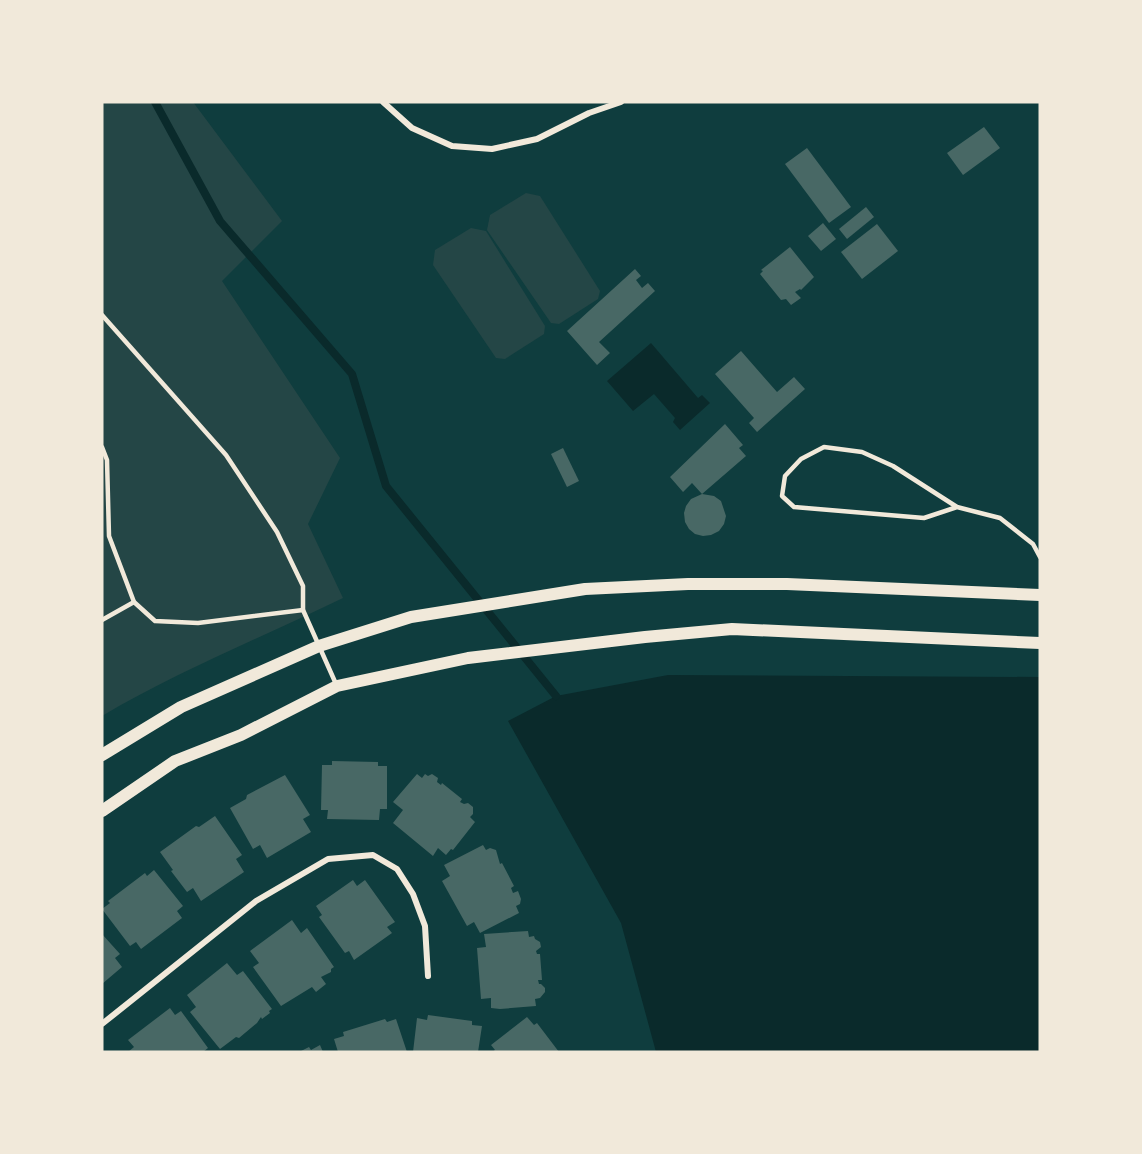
<svg xmlns="http://www.w3.org/2000/svg" width="1142" height="1154" viewBox="0 0 1142 1154" font-family="'Open Sans',sans-serif">
<rect width="100%" height="100%" fill="#0f3d3e"/>
<g fill="#244646">
<path d="M102,102h91l89,119 -60,60 118,177 -32,66 35,74c-80,39 -163,72 -241,118z"/>
<polygon points="526,193 540,196 600,291 598,299 559,324 551,323 487,230 490,215"/>
<polygon points="471,228 486,231 545,326 544,334 505,359 496,358 433,265 435,250"/>
</g>
<g fill="#0a2a2b">
<polygon points="651,343 698,398 702,395 710,403 680,430 673,422 675,418 654,394 633,411 607,381"/>
<polygon points="668,675 1040,677 1040,1052 656,1052 621,923 508,721 556,696"/>
</g>
<g fill="none" stroke-linecap="round" stroke-linejoin="round">
<polyline stroke="#0a2a2b" stroke-width="8" points="155,102 220,221 352,374 386,486 556,696"/>
</g>
<g fill="#486865">
<polygon points="984,127 1000,148 963,175 947,153"/>
<polygon points="807,148 851,207 829,223 785,164"/>
<polygon points="866,207 874,217 847,239 839,229"/>
<polygon points="823,223 836,239 821,251 808,236"/>
<polygon points="877,224 898,251 862,279 841,252"/>
<polygon points="790,247 814,277 801,290 800,289 795,292 801,298 791,305 786,299 781,300 760,274 763,271 761,270"/>
<polygon points="635,269 641,276 636,280 642,288 648,283 655,291 599,342 610,353 597,365 567,331"/>
<polygon points="741,351 777,392 794,377 805,389 757,432 749,423 754,418 715,374"/>
<polygon points="725,424 743,445 739,448 746,456 702,494 714,496 721,501 726,516 724,524 719,531 711,535 703,536 695,534 689,529 685,522 684,513 686,506 691,499 702,494 692,483 683,492 670,477"/>
<polygon points="563,448 579,481 567,487 551,454"/>
<polygon points="332,761 378,762 378,766 387,766 387,809 380,809 379,820 327,819 328,810 321,810 322,765 332,765"/>
<polygon points="417,774 422,778 425,774 428,776 432,774 438,778 437,782 441,785 442,783 462,799 460,802 464,804 468,803 473,807 473,814 470,817 475,822 453,850 451,849 446,855 438,848 433,856 393,823 403,810 393,802"/>
<polygon points="285,775 310,815 303,819 311,832 267,858 260,845 253,849 230,808 246,799 247,795"/>
<polygon points="215,816 242,855 236,859 244,872 201,901 193,888 187,892 171,871 173,870 160,852 196,826 199,827"/>
<polygon points="483,845 486,850 490,848 496,850 500,864 502,863 514,886 511,888 513,893 518,891 521,899 520,904 516,906 519,913 480,933 474,922 467,926 442,881 450,876 444,865"/>
<polygon points="154,870 183,906 177,911 182,918 141,949 136,942 130,946 102,909 110,903 108,901 145,873 147,876"/>
<polygon points="353,880 357,886 365,880 395,922 387,927 392,933 354,960 349,951 345,953 319,917 322,915 316,906"/>
<polygon points="292,920 301,933 307,928 334,967 331,969 331,972 321,977 326,984 316,992 312,987 281,1006 253,967 259,963 250,951"/>
<polygon points="528,931 529,937 534,936 535,939 540,942 541,947 536,951 537,954 540,954 542,980 538,980 539,984 541,984 545,988 545,992 540,998 535,999 536,1006 500,1009 491,1008 491,998 481,999 477,948 486,947 484,934"/>
<polygon points="102,934 120,954 115,958 122,967 102,984"/>
<polygon points="227,963 237,975 243,971 272,1009 269,1011 270,1013 262,1019 261,1017 257,1023 239,1038 236,1037 220,1049 190,1012 196,1007 187,995"/>
<polygon points="170,1008 175,1015 181,1011 208,1048 203,1052 128,1052 134,1047 128,1040"/>
<polygon points="428,1015 472,1021 472,1025 482,1026 478,1052 413,1052 417,1018 427,1020"/>
<polygon points="527,1017 534,1025 537,1023 559,1052 492,1052 495,1050 491,1045"/>
<polygon points="385,1019 387,1022 396,1019 407,1052 338,1052 334,1039 344,1036 343,1032"/>
<polygon points="320,1045 323,1052 299,1052 309,1047 311,1050"/>
</g>
<g fill="none" stroke-linecap="round" stroke-linejoin="round">
<g stroke="#f1e9da" stroke-width="4.5">
<polyline points="102,315 226,455 277,532 303,586 303,610 336,684"/>
<polyline points="102,447 107,460 109,536 134,602 155,621 198,623 303,610"/>
<polyline points="957,507 924,518 794,507 782,496 785,476 801,459 824,447 862,452 893,466 957,507 1000,518 1033,544 1040,557"/>
<polyline points="102,620 134,602"/>
</g>
<g stroke="#f1e9da" stroke-width="6">
<polyline points="383,102 412,128 452,146 492,149 537,139 589,113 621,102"/>
<polyline points="102,1024 256,901 328,859 373,855 397,869 413,894 425,926 428,976"/>
</g>
<g stroke="#f1e9da" stroke-width="12">
<polyline points="102,755 181,707 319,646 411,617 585,589 688,584 787,584 1040,595"/>
<polyline points="102,811 175,761 241,735 337,686 468,658 645,637 732,629 1040,643"/>
</g>
</g>
<rect width="1142" height="1154" fill="none" stroke="#f1e9da" stroke-width="207"/>
</svg>
